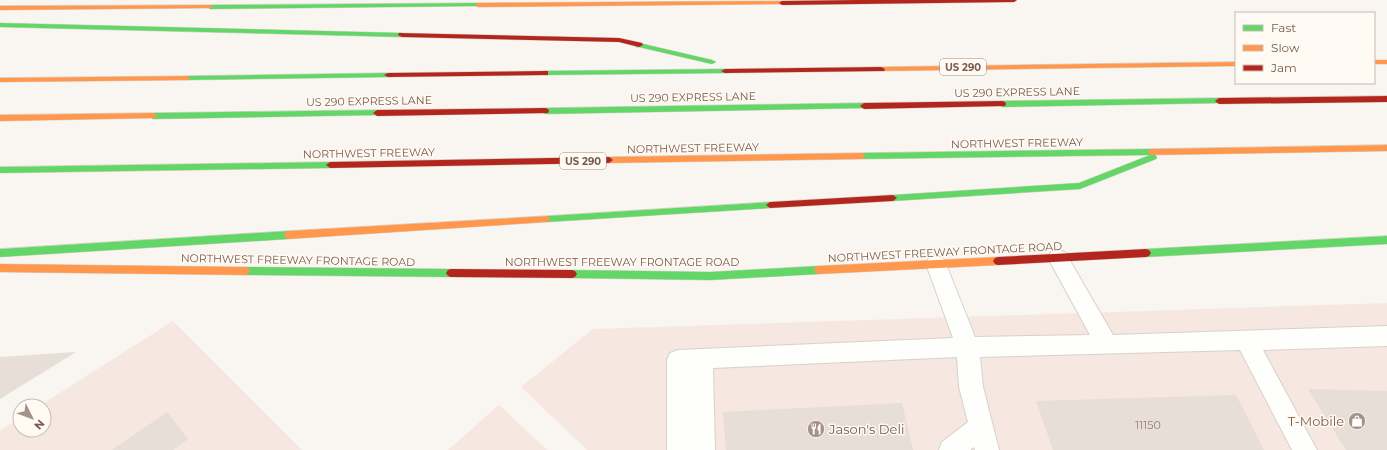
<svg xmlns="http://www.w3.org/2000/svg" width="1387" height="450" viewBox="0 0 1387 450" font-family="Montserrat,sans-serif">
<rect width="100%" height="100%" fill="#f9f5f0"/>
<g fill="#f6e8e1">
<polygon points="1387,303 1387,450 587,450 521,387 593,329"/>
<polygon points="173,321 302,450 0,450 0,431 20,418 20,430 44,430 44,406 39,406"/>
<polygon points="499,405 547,450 448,450"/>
</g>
<g fill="#e6ded7">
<polygon points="76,352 0,399 0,357"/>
<polygon points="1308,389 1387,391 1387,450 1346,450"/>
<polygon points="1236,395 1264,450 1053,450 1036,401"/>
<polygon points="902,403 913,450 726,450 723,412"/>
<polygon points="167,412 188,439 173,450 112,450"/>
</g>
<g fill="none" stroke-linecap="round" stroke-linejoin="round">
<defs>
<polygon id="lane" points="1058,250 1065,252 1113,335 1387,326 1387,346 1263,350 1317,450 1292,450 1240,350 980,357 983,387 999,450 975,450 974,447 970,450 939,450 942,442 968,422 959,387 957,357 713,368 715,450 667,450 667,360 670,353 678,350 953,338 926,264 929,258 936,256 943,258 946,264 975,337 1090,335 1048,258 1051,252"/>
<g id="fast">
<polygon points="478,3 480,4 480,6 210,9 207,7 210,5"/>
<polygon points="0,23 402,33 406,35 402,37 0,27"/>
<polygon points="636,43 639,43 712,60 716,62 712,64 639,47 636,47"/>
<polygon points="725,69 729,71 728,73 545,75 541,73 545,71"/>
<polygon points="388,73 392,75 391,77 186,80 182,78 186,76"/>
<polygon points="1219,98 1223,101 1222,103 1002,107 998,104 1002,101"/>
<polygon points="864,103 868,106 867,108 545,114 541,111 545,108"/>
<polygon points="377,110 381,113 380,115 153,119 149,116 153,113"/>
<polygon points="1151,149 1155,152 1154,154 1157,157 1156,159 1080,189 893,201 889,198 893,195 1079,183 1150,155 862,159 858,156 862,153"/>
<polygon points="330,162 334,165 330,168 0,173 0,167"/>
<polygon points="770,202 774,205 770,208 547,222 543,219 547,216"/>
<polygon points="288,231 291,233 293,235 291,237 288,239 0,257 0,249"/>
<polygon points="1387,236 1387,244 1146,257 1143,256 1141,253 1143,250 1146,249"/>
<polygon points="819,266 822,267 824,270 822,273 819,274 710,280 572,278 569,277 567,274 569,271 572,270 710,272"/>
<polygon points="245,267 451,269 454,270 456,273 454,276 451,277 245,275 242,274 240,271 242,268"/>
</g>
<g id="slow">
<polygon points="782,1 784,2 784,4 478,7 475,5 478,3"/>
<polygon points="210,5 212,6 212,8 0,10 0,6"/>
<rect x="1374" y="60" width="13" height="4"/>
<polygon points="1236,62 1236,66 881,71 877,69 881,67"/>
<polygon points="186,76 189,76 189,80 0,82 0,78"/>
<polygon points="153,113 157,116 156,118 0,121 0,115"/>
<polygon points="1387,145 1387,151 1151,155 1147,152 1151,149"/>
<polygon points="862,153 866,156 862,159 609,163 605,160 609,157"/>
<polygon points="547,216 551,219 547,222 288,239 285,237 283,235 285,233 288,231"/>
<polygon points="998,257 1001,258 1003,261 1001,264 998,265 819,274 816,273 814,270 816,267 819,266"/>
<polygon points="0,264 245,267 248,268 250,271 248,274 245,275 0,272"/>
</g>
<g id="jam">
<polygon points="856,0 1017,0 1014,2 782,5 779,3 782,1"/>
<polygon points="399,33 619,38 642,43 643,45 639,47 619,42 402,37 398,35"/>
<polygon points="881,67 885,69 884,71 725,73 721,71 725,69"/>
<polygon points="545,71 548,71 548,75 388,77 384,75 388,73"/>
<polygon points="1387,96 1387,102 1219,104 1215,101 1219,98"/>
<polygon points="1002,101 1005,102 1006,104 1005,106 864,109 860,106 864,103"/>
<polygon points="545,108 548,109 549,111 548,113 377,116 373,113 377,110"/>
<polygon points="609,157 613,160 609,163 330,168 326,165 330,162"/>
<polygon points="893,195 897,198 893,201 770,208 766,205 770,202"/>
<polygon points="1146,249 1149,250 1151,253 1149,256 1146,257 998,265 995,264 993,261 995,258 998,257"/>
<polygon points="451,269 572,270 575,271 577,274 575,277 572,278 451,277 448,276 446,273 448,270"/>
</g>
</defs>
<use href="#lane" stroke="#d7d1cb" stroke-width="2"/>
<use href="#fast" stroke="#d9d2cb" stroke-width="1"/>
<use href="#slow" stroke="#d9d2cb" stroke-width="1"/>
<use href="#jam" stroke="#d9d2cb" stroke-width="1"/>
<use href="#lane" fill="#fefefd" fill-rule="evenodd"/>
<use href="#fast" fill="#63d668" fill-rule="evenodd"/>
<use href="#slow" fill="#ff974d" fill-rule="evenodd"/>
<use href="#jam" fill="#b3261e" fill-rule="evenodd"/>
</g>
<defs>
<symbol id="shop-disc" viewBox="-11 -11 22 22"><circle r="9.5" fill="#a69286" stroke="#fffaf3"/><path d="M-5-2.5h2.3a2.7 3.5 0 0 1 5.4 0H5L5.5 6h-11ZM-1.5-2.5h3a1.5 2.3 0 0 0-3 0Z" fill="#fff"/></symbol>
<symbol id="restaurant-disc" viewBox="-11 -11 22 22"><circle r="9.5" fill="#a69286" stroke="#fffaf3"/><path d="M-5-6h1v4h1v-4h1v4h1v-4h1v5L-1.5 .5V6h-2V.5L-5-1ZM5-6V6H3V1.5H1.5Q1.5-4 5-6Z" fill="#fff"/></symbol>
</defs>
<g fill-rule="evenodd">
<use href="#shop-disc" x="1347" y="411" width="20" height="20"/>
<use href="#restaurant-disc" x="806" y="419" width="20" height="20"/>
</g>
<g text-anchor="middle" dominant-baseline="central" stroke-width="3" stroke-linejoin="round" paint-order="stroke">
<g fill="#fffaf3" stroke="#a28b7f" stroke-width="1">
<rect x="940" y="59" width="46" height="16" rx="3"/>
<rect x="560" y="153" width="46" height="16" rx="3"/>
</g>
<g font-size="10" font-weight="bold" fill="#7a5c4d">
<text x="963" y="67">US 290</text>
<text x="583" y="161">US 290</text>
</g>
<g font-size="11" fill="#7a5c4d" stroke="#fffaf3">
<text transform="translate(1017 92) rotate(-1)">US 290 EXPRESS LANE</text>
<text transform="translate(693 97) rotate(-1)">US 290 EXPRESS LANE</text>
<text transform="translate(369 101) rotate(-1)">US 290 EXPRESS LANE</text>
<text transform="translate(1017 143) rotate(-1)">NORTHWEST FREEWAY</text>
<text transform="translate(693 148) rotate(-1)">NORTHWEST FREEWAY</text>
<text transform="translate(369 153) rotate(-1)">NORTHWEST FREEWAY</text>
<text transform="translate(945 252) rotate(-3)">NORTHWEST FREEWAY FRONTAGE ROAD</text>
<text transform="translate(298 260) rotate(1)">NORTHWEST FREEWAY FRONTAGE ROAD</text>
<text x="622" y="262">NORTHWEST FREEWAY FRONTAGE ROAD</text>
</g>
<g font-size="11" fill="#977e72">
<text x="1148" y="425">11150</text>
</g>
<g font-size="13" fill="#7a5c4d" stroke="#fffaf3" text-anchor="end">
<text x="1344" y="421">T-Mobile</text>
<text x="829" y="429" text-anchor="start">Jason's Deli</text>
</g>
</g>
<rect x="1235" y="12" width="140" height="72" fill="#fffaf3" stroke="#cabbb1"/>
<rect x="1243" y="25" width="20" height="6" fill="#63d668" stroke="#cabbb1"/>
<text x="1271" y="32" font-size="12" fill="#7a5c4d">Fast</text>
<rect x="1243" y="45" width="20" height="6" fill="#ff974d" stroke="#cabbb1"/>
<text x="1271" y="52" font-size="12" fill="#7a5c4d">Slow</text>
<rect x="1243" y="65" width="20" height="6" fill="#b3261e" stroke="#cabbb1"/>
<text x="1271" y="72" font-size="12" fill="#7a5c4d">Jam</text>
<g transform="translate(32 418) rotate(132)"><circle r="19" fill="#fffaf3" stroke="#cabbb1"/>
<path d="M0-3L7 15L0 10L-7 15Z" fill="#a69286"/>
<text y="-6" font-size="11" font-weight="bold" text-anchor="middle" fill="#7a5c4d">N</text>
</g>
</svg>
